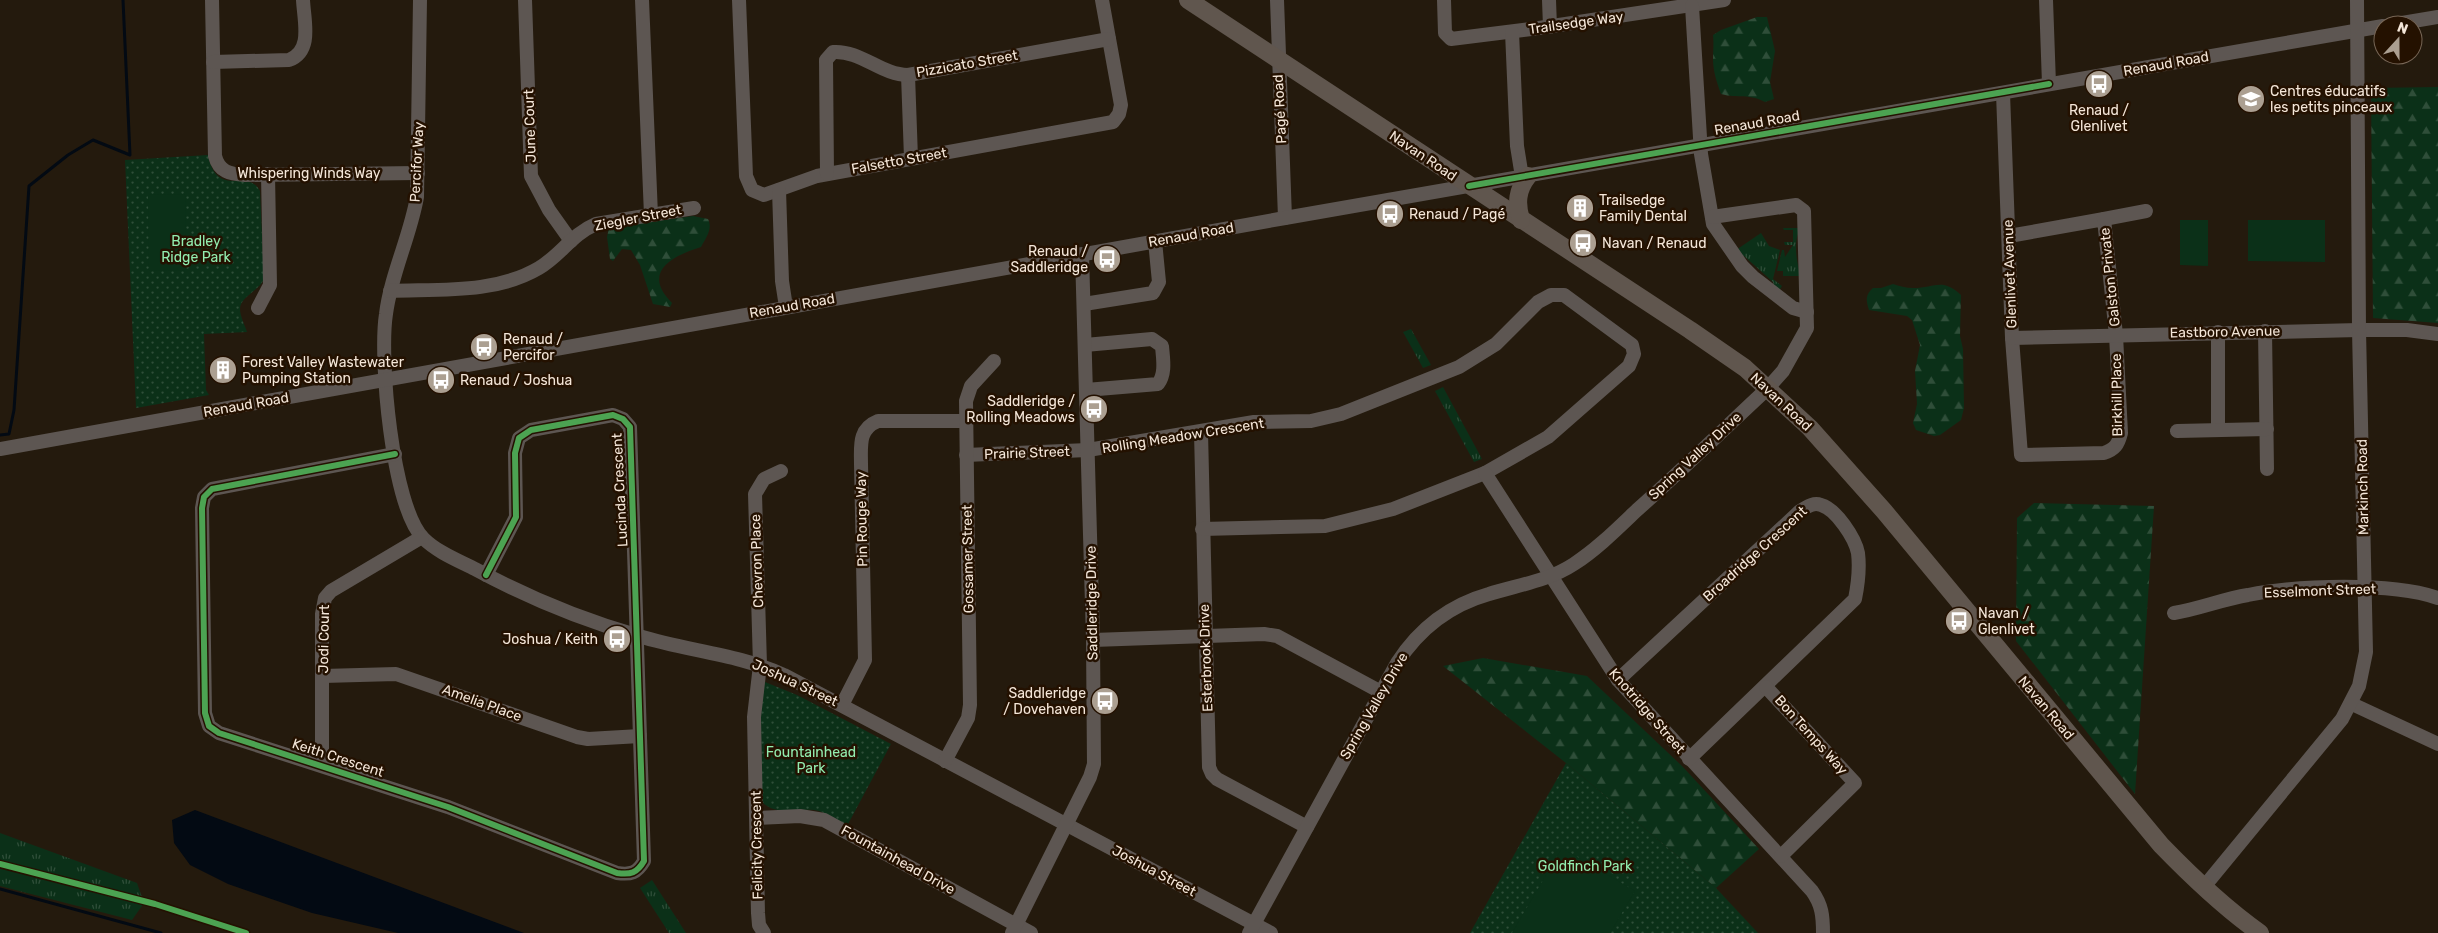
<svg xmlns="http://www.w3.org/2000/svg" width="2438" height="933" viewBox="0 0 2438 933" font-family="Rubik,sans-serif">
<defs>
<pattern id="grass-tufts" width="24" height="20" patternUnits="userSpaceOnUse" patternTransform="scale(1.25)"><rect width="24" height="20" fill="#0b3018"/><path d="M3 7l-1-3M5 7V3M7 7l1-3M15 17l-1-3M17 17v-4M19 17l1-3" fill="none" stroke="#2f4e39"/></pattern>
<pattern id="forest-firs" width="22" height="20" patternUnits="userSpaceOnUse" patternTransform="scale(1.25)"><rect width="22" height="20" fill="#0b3018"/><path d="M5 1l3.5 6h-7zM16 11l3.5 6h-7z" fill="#2f4e39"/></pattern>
<pattern id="park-dots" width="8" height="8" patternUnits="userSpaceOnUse" patternTransform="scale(1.25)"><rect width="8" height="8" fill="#0b3018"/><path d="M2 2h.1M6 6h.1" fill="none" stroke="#2f4e39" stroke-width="1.8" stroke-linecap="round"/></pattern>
</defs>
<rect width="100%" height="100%" fill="#241a0d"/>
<g fill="url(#grass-tufts)">
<path d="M1783,228h18c-9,12 -4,37 0,48h-18v-5h-6l5,-21h2l1,7 8,-12h-8l-1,-3h9v-12h-9z"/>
<polygon points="1761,233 1769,246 1780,250 1773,279 1782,286 1779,291 1774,287 1773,282 1744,256 1739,255 1736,250"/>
<polygon points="1411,329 1431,365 1423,368 1403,332"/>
<polygon points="1443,387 1482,459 1474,462 1435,391"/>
<polygon points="0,833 137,883 144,903 132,920 0,886"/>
<polygon points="652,880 686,933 669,933 640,888"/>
</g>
<g fill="url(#forest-firs)">
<path d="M1757,17h10l8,34 -5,31 4,17 -9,3c-17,-9 -26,-3 -44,-8 -4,-11 -8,-23 -8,-35 0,-8 1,-15 0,-24l8,-5z"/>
<polygon points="2438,87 2438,323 2373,318 2371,88"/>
<path d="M693,216l15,3c5,10 -2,19 -7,28 -29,9 -60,25 -29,56l-2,4 -17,-3 -13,-39 -9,-15 -9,-1 -9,12 -3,-2 -3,-22 2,-9z"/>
<path d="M1893,284c6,2 13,4 20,4 22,0 29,-11 48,7l-1,41 3,13 1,59 -3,12 -21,15 -6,1 -18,-6 -3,-7 4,-19 -2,-33 5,-26 -8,-25 -5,-4 -38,-6c-3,-10 -4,-15 4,-22h8z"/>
<polygon points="2034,503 2154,506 2135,794 2016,641 2017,518"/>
<polygon points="1483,658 1587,676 1682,766 1759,849 1716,888 1566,763 1443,666"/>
</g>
<g fill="url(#park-dots)">
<path d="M208,155c9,45 40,12 52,36l4,88c-5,12 -24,18 -24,30 0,7 5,17 7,23l-43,2 2,56 3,5 -73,13 -11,-248z"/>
<path d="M765,682l32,13 94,49 -44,82c-10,-5 -22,-15 -33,-16 -19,-2 -38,7 -53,-9v-111z"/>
<polygon points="1566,763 1716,888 1758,933 1470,933"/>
</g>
<g fill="#0b3018">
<polygon points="185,194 186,270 149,271 148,195"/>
<polygon points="2180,220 2208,220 2208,266 2180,265"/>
<polygon points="2248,220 2325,220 2325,262 2248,261"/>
<polygon points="1562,848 1635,891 1610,933 1512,933"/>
</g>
<polygon fill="#030a13" points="195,810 524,933 398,933 312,913 228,884 190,865 174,843 172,820"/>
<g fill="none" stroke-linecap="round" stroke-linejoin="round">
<g stroke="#030a13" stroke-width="3">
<polyline points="0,435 9,434 14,410 29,186 68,155 93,140 130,155 123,0"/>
<polyline points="0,889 161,933"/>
</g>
<g stroke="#5d5652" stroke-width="14">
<path d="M212,0l3,156c4,16 15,18 30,19l173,-2"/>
<path d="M420,0l-3,197c-7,40 -26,77 -31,117 -7,44 6,192 37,224 14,14 34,22 52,31 52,28 107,51 164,67 48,15 99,18 145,39l487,258"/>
<polyline points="525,0 531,176 549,210 571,241"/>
<polyline points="642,0 651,215"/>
<polyline points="739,0 746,176 752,190 764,195 817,176 1113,122 1119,114 1121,105 1102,0"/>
<polyline points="1277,0 1285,218"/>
<polyline points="1444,0 1445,33 1451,39 1539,28 1724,0"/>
<polyline points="1549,0 1550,27"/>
<polyline points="2046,0 2049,84"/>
<polyline points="1692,6 1701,154 1713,224 1742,266 1753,277 1793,308 1807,312"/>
<polyline points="2390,25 2438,17"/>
<polyline points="1512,32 1517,146 1522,177"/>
<path d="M213,62l76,-2c24,-9 15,-39 14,-60"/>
<polyline points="908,75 911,158"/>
<path d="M2003,93l9,245 9,117 83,-2c11,-4 14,-8 17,-20l-5,-98 -12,-116 -95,17"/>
<path d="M827,174l-1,-114 7,-8c28,-2 48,23 75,23l201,-36"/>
<polyline points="779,190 782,281 786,307"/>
<polyline points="2104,219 2146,211"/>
<path d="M390,291c50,-2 105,3 149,-23 22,-13 33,-34 57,-44l98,-16"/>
<polyline points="1084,304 1153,293 1159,282 1155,241"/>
<polyline points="258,308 270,285 268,174"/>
<polyline points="2265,331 2267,469"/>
<polyline points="2218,332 2218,430"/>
<polyline points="2012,338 2359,330 2407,330 2438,334"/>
<path d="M1085,345l67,-6 10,7c1,13 4,27 -4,38l-72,6"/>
<polyline points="2177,431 2267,429"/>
<polyline points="1201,432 1209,767 1212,774 1217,779 1307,827"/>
<polyline points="0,449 1285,218 2383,26"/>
<path d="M395,454l-183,35 -8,8 -2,11 3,205 4,13 10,7 229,74 169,66c14,2 20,0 27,-12 -5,-145 -8,-290 -14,-434l-7,-8 -10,-4 -82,15 -12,8 -4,15 1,64 -30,58"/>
<polyline points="966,455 1088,450 1254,422 1311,421 1341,414 1459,367 1496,344 1538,302 1551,295 1564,295 1632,345 1634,354 1629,366 1548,437 1485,473 1393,509 1325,526 1202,529"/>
<path d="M1485,473l133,207 194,211c10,14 11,25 11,42"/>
<path d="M2174,613c25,-4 49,-14 74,-18 50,-10 143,-13 190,3"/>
<polyline points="1093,640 1264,634 1277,636 1381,692"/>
<polyline points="323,676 396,674 577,737 588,739 640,736"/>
<path d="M1618,680l182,-169c7,-4 13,-9 21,-6 15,4 34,33 37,48 2,16 0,31 -3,46l-166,160"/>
<polyline points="1766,687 1855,783 1781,856"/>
<polyline points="2352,704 2438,744"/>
<path d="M842,705l23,-45 -4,-196c0,-18 -3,-35 17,-43h87"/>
<polyline points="945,761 968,718 970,705 966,401 971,386 994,361"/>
<polyline points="322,765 322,614 325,598 331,591 422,537"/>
<polyline points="757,818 800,816 824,820 1031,933"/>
<polyline points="2203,888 2342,719 2359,686 2366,652 2359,330 2357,0"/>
<polyline points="764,933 759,925 758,913 754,717 760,665 755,494 764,479 781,471"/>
<polyline points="1012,933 1090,777 1094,764 1093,640 1082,254"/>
<path d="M1249,933l148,-270c22,-34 53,-58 92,-69 29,-9 59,-13 85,-30 23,-15 43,-35 63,-54 44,-39 87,-81 130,-121l16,-18 24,-43 -3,-117 -8,-6 -84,12"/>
</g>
<g stroke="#60564e" stroke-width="18">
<path d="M1188,0l502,330 55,38 65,60 74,83 277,334c31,32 62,62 99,88"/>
<path d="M1521,220c-5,-17 -4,-30 7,-44"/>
</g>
<defs>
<g id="cycleway">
<polyline points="1469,186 2049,84"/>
<path d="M395,454l-183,35 -8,8 -2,11 3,205 4,13 10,7 229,74 169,66c14,2 20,0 27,-12 -5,-145 -8,-290 -14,-434l-7,-8 -10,-4 -82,15 -12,8 -4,15 1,64 -30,58"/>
<polyline points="0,864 155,904 246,933"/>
</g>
</defs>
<use href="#cycleway" stroke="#241100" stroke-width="9"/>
<use href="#cycleway" stroke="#4ca352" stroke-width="6"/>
</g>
<defs>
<symbol id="bus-disc" viewBox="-11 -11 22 22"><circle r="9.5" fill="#ab9f91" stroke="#241100"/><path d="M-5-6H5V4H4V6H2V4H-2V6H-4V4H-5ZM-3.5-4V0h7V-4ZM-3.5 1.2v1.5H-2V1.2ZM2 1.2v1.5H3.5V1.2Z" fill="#fff"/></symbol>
<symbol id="school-disc" viewBox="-11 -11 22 22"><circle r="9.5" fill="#ab9f91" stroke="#241100"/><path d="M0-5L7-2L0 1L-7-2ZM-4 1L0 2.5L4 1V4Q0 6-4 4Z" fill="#fff"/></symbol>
<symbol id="building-disc" viewBox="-11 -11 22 22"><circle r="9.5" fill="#ab9f91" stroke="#241100"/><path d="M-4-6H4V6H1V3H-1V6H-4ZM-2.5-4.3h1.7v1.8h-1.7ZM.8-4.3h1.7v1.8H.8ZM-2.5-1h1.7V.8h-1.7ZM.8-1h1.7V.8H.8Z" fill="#fff"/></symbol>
</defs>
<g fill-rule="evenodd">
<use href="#bus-disc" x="2083" y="68" width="32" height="32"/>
<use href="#school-disc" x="2235" y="83" width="32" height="32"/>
<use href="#building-disc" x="1564" y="192" width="32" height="32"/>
<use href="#bus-disc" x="1374" y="198" width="32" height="32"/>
<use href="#bus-disc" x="1567" y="227" width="32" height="32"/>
<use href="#bus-disc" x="1091" y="243" width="32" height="32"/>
<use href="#bus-disc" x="468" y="331" width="32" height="32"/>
<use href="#building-disc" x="207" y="354" width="32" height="32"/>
<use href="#bus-disc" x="425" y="364" width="32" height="32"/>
<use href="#bus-disc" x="1078" y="393" width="32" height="32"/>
<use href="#bus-disc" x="1943" y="605" width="32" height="32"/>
<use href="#bus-disc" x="601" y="623" width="32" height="32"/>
<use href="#bus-disc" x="1089" y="685" width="32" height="32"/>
</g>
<g text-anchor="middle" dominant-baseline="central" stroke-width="5" stroke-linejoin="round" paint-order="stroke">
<g font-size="14" fill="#f4e6d8" stroke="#241100">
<text transform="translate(1576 23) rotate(-8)">Trailsedge Way</text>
<text transform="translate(967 64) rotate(-10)">Pizzicato Street</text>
<text transform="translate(2166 64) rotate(-10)">Renaud Road</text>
<text transform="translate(1280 109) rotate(-93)">Pagé Road</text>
<text transform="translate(1757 123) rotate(-10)">Renaud Road</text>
<text transform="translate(530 126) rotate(-92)">June Court</text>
<text transform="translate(1423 156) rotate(34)">Navan Road</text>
<text transform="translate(899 161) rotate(-10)">Falsetto Street</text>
<text transform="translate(417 162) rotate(-87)">Percifor Way</text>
<text x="309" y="173">Whispering Winds Way</text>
<text transform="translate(638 218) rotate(-11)">Ziegler Street</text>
<text transform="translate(1191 235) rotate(-10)">Renaud Road</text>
<text transform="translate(2010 274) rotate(-92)">Glenlivet Avenue</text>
<text transform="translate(2110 277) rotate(-96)">Galston Private</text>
<text transform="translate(792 306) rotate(-10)">Renaud Road</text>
<text transform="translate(2225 332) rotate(-1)">Eastboro Avenue</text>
<text transform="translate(2117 395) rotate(-91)">Birkhill Place</text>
<text transform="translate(1781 402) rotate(43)">Navan Road</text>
<text transform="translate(246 405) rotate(-10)">Renaud Road</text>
<text transform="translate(1183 436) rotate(-9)">Rolling Meadow Crescent</text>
<text transform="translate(1027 453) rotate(-2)">Prairie Street</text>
<text transform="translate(1695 456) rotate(-43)">Spring Valley Drive</text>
<text transform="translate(2363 487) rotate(-91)">Markinch Road</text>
<text transform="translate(620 490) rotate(-93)">Lucinda Crescent</text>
<text transform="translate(862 519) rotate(-91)">Pin Rouge Way</text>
<text transform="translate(1755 554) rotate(-42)">Broadridge Crescent</text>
<text transform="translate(968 559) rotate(-91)">Gossamer Street</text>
<text transform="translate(757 561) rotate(-92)">Chevron Place</text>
<text transform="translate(2320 591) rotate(-2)">Esselmont Street</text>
<text transform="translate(1092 603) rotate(-91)">Saddleridge Drive</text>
<text transform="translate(324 639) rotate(-89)">Jodi Court</text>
<text transform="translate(1206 658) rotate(-92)">Esterbrook Drive</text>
<text transform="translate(795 683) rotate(25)">Joshua Street</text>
<text transform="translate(482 703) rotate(20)">Amelia Place</text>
<text transform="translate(1374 706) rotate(-60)">Spring Valley Drive</text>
<text transform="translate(2046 708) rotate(50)">Navan Road</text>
<text transform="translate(1647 711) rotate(49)">Knotridge Street</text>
<text transform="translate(1811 735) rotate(48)">Bon Temps Way</text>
<text transform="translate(338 758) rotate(18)">Keith Crescent</text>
<text transform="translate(757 845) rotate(-91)">Felicity Crescent</text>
<text transform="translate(898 860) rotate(29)">Fountainhead Drive</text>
<text transform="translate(1154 871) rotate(28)">Joshua Street</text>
</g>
<g font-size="14" fill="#f4e6d8" stroke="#241100" text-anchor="start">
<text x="2270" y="91">Centres éducatifs<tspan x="2270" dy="16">les petits pinceaux</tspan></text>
<text x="2099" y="110" text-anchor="middle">Renaud /<tspan x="2099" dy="16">Glenlivet</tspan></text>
<text x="1599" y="200">Trailsedge<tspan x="1599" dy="16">Family Dental</tspan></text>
<text x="1409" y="214">Renaud / Pagé</text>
<text x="1602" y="243">Navan / Renaud</text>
<text x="1088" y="251" text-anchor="end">Renaud /<tspan x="1088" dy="16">Saddleridge</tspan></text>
<text x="503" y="339">Renaud /<tspan x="503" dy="16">Percifor</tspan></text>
<text x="242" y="362">Forest Valley Wastewater<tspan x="242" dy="16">Pumping Station</tspan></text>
<text x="460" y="380">Renaud / Joshua</text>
<text x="1075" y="401" text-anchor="end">Saddleridge /<tspan x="1075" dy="16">Rolling Meadows</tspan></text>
<text x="1978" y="613">Navan /<tspan x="1978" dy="16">Glenlivet</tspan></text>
<text x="598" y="639" text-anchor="end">Joshua / Keith</text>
<text x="1086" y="693" text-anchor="end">Saddleridge<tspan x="1086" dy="16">/ Dovehaven</tspan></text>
</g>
<g font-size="14" fill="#92edaf" stroke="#241100">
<text x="196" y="241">Bradley<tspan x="196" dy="16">Ridge Park</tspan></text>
<text x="811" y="752">Fountainhead<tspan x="811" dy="16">Park</tspan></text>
<text x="1585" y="866">Goldfinch Park</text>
</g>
</g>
<g transform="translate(2398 40) rotate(21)"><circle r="24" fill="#241100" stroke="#776656"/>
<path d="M0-4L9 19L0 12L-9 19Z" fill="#ab9f91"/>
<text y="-8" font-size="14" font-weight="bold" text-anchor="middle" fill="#f4e6d8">N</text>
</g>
</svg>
